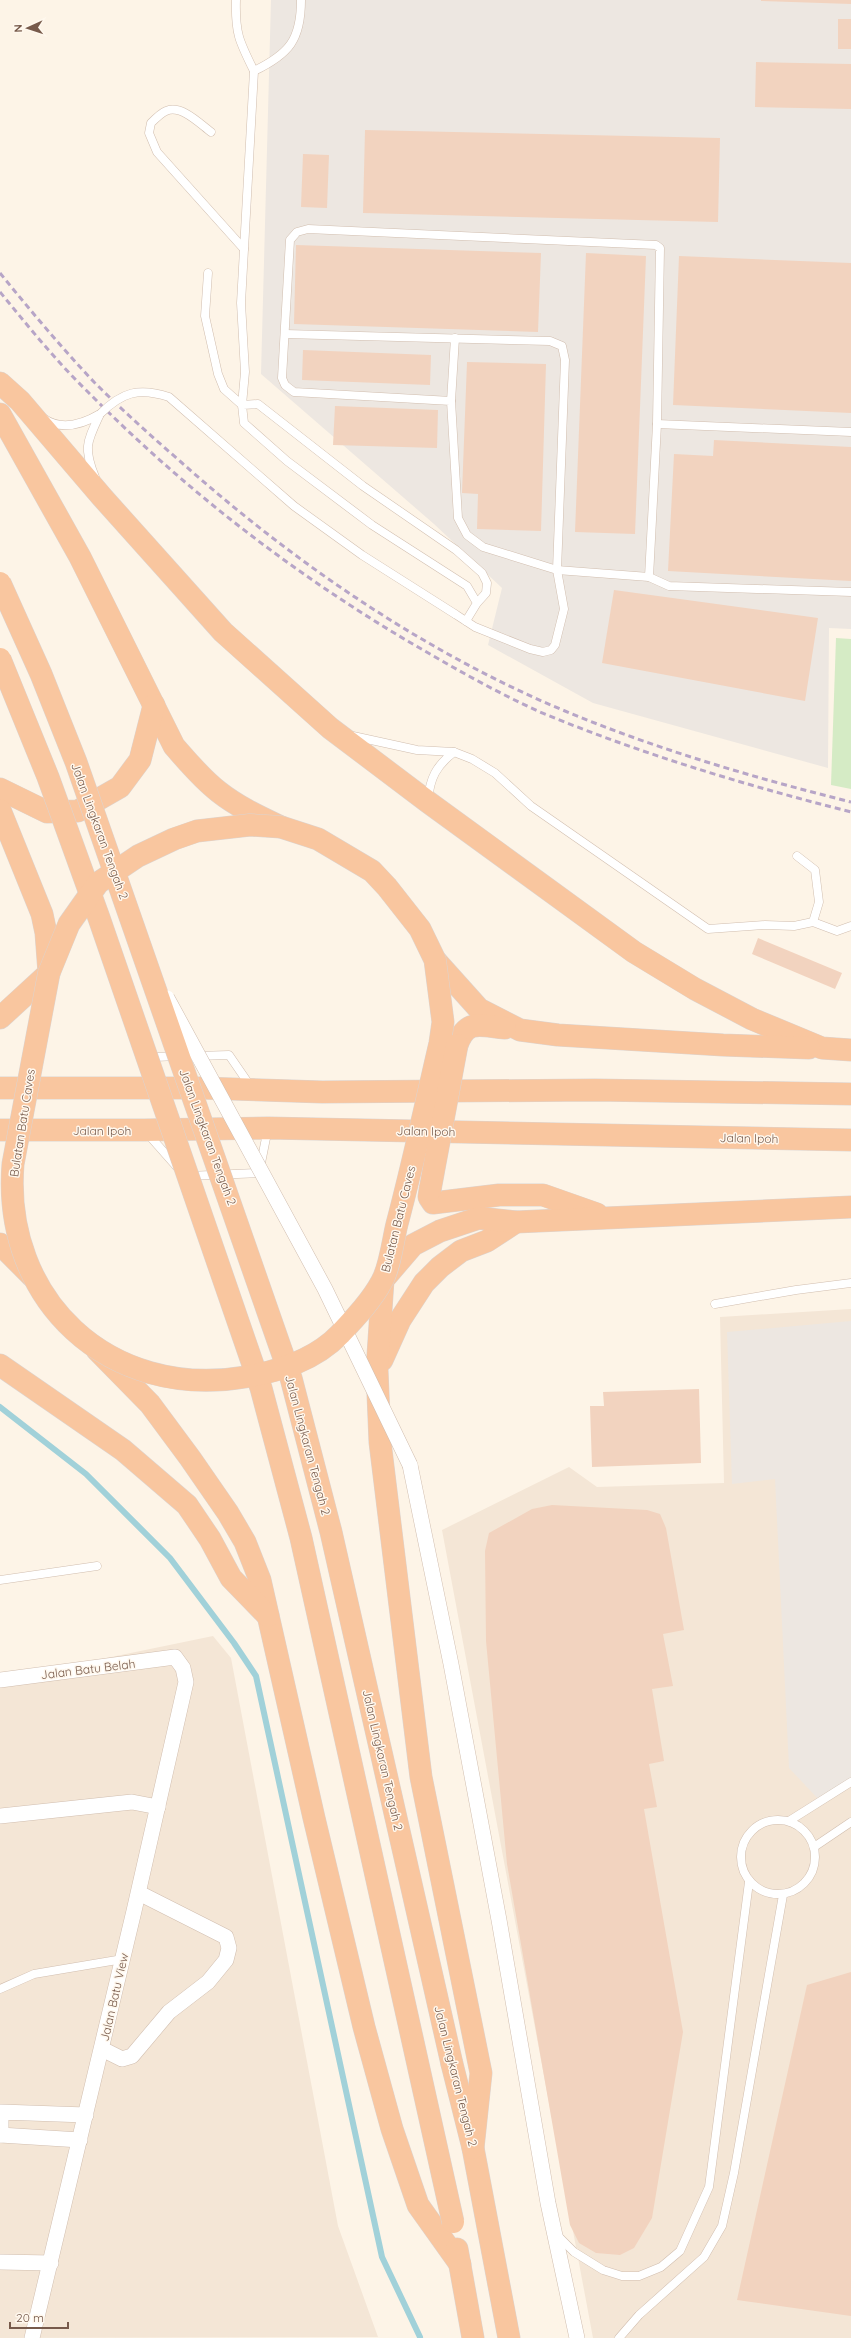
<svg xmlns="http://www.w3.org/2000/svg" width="851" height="2338" viewBox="0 0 851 2338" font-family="Quicksand,sans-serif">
<rect width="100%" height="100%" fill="#fdf4e7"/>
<g fill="#f4e6d6">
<polygon points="851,1309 851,2338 593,2338 442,1530 569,1467 597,1487 724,1483 720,1317"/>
<polygon points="213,1636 231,1658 338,2226 378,2337 0,2338 0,1680"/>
</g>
<g fill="#ede7e1">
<polygon points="271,0 851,0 851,629 829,628 828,768 593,703 488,645 502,588 434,524 261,374"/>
<polygon points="851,1321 851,1784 822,1803 789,1768 775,1479 732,1484 727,1332"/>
</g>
<polygon fill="#d5ebc5" points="836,638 851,639 851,789 831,785"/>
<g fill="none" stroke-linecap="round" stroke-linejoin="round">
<polyline stroke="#a1d1d9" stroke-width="6" points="0,1407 86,1474 170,1558 234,1643 256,1676 382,2257 420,2337"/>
</g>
<g fill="#f2d3bf">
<polygon points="761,0 851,0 851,4 761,1"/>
<rect x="838" y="19" width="13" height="30"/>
<polygon points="756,62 851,64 851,109 755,107"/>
<polygon points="365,130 720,138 718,222 363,213"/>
<polygon points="303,154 329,155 327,208 301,207"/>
<polygon points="296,245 541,253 538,332 294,324"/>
<polygon points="586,253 646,256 635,534 575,532"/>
<polygon points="679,256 851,263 851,413 673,405"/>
<polygon points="303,350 431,355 430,385 302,380"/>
<polygon points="467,362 546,364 541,531 477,529 478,494 462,493"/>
<polygon points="335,406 438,410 437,448 333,445"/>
<polygon points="714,440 851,447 851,581 668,571 674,454 713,456"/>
<polygon points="614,590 818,618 805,701 602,663"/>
<polygon points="758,938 842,973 835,989 752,954"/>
<polygon points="699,1389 701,1463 592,1467 590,1406 604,1406 603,1392"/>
<polygon points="552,1505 647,1510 660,1514 666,1528 684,1630 663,1634 673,1686 652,1689 664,1761 649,1764 657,1807 644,1809 683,2032 652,2218 634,2248 620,2255 596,2253 579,2243 570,2225 507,1864 486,1641 485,1551 489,1533 532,1509"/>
<polygon points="851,1972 851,2316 737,2300 807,1985"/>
</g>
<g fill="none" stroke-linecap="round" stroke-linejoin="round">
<defs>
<g id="service">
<path d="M254,71c35,-17 47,-31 47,-71"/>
<path d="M211,132c-11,-8 -30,-28 -45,-21 -5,2 -11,8 -15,12l-2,10 8,19 87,97"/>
<polygon points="308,229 656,245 660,248 657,424 649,577 557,570 483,547 467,535 458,518 451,401 294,392 285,385 282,378 290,240 297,232"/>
<path d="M208,273l-3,43 13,58 6,15 18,16 3,-33 -4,-69 13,-232c-15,-30 -19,-38 -18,-71"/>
<polyline points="285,334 550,341 562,346 565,360 557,570 564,609 555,645 551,650 543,652 530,649 475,627 455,614"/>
<polyline points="451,401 455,338"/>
<path d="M43,418c18,13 40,6 57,-4"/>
<polyline points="657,424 851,432"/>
<path d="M95,477c-12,-30 -8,-35 5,-63"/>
<polyline points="649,577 669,586 851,592"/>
<polyline points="466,621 477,603 486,593 487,583 482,573 456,550 363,486 258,404 242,405 244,423 287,461 372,525 467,586 477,603"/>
<polyline points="353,736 417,750 454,752 472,759 495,773 531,806 708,929 765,925 794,926 813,922 819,902 815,870 797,856"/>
<path d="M428,800c2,-22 8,-34 26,-48"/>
<polyline points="813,922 837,931 851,926"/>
<polyline points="197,1056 229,1055 251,1087"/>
<polyline points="151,1063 155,1057 178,1056"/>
<polyline points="147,1133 177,1167"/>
<polyline points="188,1176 259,1173 268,1128"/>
<polyline points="715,1304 796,1290 851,1283"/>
<polyline points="0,1580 97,1566"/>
<circle cx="778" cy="1857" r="37"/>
<polyline points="789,1821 851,1782"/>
<polyline points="814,1847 851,1822"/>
<polyline points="0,1989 34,1974 123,1959"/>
<polyline points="557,2235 574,2252 603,2270 622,2276 639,2276 661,2267 680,2251 709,2187 749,1882"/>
<polyline points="619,2338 639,2315 704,2257 722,2226 734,2173 783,1895"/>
</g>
<g id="minor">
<polyline points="410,1465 451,1664 499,1920 548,2203 577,2338"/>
<polyline points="0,1680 175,1657 183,1668 186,1682 134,1911 32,2338"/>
<polyline points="0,1816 132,1802 158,1807"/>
<polyline points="102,2049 122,2059 132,2056 169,2012 208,1982 226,1960 229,1948 226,1937 139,1893"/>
<polyline points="0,2135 80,2140"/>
<polyline points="1,2135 1,2112 86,2115"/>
<polyline points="0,2262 51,2263"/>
</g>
<g id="trunk">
<polyline points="0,383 20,401 102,497 223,632 330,728 428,802 634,952 695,989 752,1019 822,1048 851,1050"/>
<path d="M0,414l80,143 94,189c14,16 28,33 45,46 19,15 41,25 62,35"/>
<polyline points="0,789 47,812 78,811 120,787 140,760 154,705"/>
<polyline points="0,810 42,914 46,933 49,973 0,1018"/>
<polyline points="435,960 479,1009 520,1030 558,1035 723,1045 809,1048"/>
<path d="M457,1045c10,-27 23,-19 48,-17"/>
<polyline points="0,1088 201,1088 322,1092 595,1090 851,1094"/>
<polyline points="0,1130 144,1130 268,1128 851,1140"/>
<polyline points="430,1190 429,1197 433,1203 499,1195 543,1195 597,1214"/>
<polyline points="0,1244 32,1276"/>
<polyline points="97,1350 150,1404 190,1458 228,1513 245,1542 260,1580 314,1818 364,2027 392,2129 418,2205 460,2264"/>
<polyline points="382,1360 400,1320 424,1283 440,1267 461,1251 487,1241 516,1222"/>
<polyline points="0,1365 123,1450 187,1505 210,1539 231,1578 268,1616"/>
<polyline points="452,2064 473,2148 509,2338"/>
<polyline points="473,2148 481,2073 421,1777 380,1442 377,1370 383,1280 413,1245 440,1231 479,1218 516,1222 851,1207"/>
<polyline points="457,2249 473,2338"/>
</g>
</defs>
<use href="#service" stroke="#d1beaf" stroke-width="9"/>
<use href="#minor" stroke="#d1beaf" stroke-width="16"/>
<use href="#trunk" stroke="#dcd4d0" stroke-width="23"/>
<use href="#service" stroke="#fff" stroke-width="8"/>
<use href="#minor" stroke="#fff" stroke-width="15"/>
<use href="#trunk" stroke="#f9c69f" stroke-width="22"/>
<g stroke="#b7a5c7" stroke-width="3" stroke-dasharray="6 4" stroke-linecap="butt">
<path d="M0,273c30,37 61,74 94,109 28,28 57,54 87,80 108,96 230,181 363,240 98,43 203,74 307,100"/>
<path d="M0,292c28,34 56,69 88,100 99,100 212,187 335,258 38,22 77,44 117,62 101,42 205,73 311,100"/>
</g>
<defs>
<path id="service-bridge" d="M100,414c22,-22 39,-27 69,-17l125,109 68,49 93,59"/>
<polyline id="minor-bridge" points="167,998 325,1289 410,1465"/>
<g id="trunk-bridge">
<polyline points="0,583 41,674 76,762 291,1378 331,1532 452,2064"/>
<polyline points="0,659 48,777 99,918 261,1388 301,1538 453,2222"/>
<path d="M250,825l31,2 37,12 54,32 15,16 33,42 15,31 8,62 -3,21c-14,60 -27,121 -43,181 -4,16 -7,43 -15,57 -10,19 -27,37 -42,53 -25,26 -60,37 -95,43 -136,23 -243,-77 -232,-213l36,-191 20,-49 29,-41 40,-27 36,-17 23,-8z"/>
<polyline points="430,1190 457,1045"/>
</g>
</defs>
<use href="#service-bridge" stroke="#d1beaf" stroke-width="9" stroke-linecap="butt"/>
<use href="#minor-bridge" stroke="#d1beaf" stroke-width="16" stroke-linecap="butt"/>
<use href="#trunk-bridge" stroke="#dcd4d0" stroke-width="23" stroke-linecap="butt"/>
<use href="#service-bridge" stroke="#fff" stroke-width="8"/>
<use href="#minor-bridge" stroke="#fff" stroke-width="15"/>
<use href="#trunk-bridge" stroke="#f9c69f" stroke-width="22"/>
</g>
<g text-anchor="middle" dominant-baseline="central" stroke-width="3" stroke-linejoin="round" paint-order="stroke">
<g font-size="12" fill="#775a4b" stroke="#fff8ee">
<text transform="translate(100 831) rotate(70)">Jalan Lingkaran Tengah 2</text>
<text transform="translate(22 1123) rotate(-81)">Bulatan Batu Caves</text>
<text x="102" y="1130">Jalan Ipoh</text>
<text transform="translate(426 1131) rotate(1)">Jalan Ipoh</text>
<text transform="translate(208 1137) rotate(70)">Jalan Lingkaran Tengah 2</text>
<text transform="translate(749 1138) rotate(1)">Jalan Ipoh</text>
<text transform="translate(398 1219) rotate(-76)">Bulatan Batu Caves</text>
<text transform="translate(308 1445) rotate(75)">Jalan Lingkaran Tengah 2</text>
<text transform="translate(88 1669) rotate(-7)">Jalan Batu Belah</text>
<text transform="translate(383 1760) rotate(77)">Jalan Lingkaran Tengah 2</text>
<text transform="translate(114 1997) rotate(-77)">Jalan Batu View</text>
<text transform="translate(456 2076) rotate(76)">Jalan Lingkaran Tengah 2</text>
</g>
</g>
<g transform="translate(28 28) rotate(267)" stroke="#fff8ee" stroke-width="3" paint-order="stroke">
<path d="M0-3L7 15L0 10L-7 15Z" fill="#775a4b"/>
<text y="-6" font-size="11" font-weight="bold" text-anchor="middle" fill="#775a4b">N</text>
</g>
<path d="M10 2322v6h58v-6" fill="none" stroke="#775a4b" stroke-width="2"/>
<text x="16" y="2322" font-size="12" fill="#775a4b" stroke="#fff8ee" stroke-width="3" paint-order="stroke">20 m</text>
</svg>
